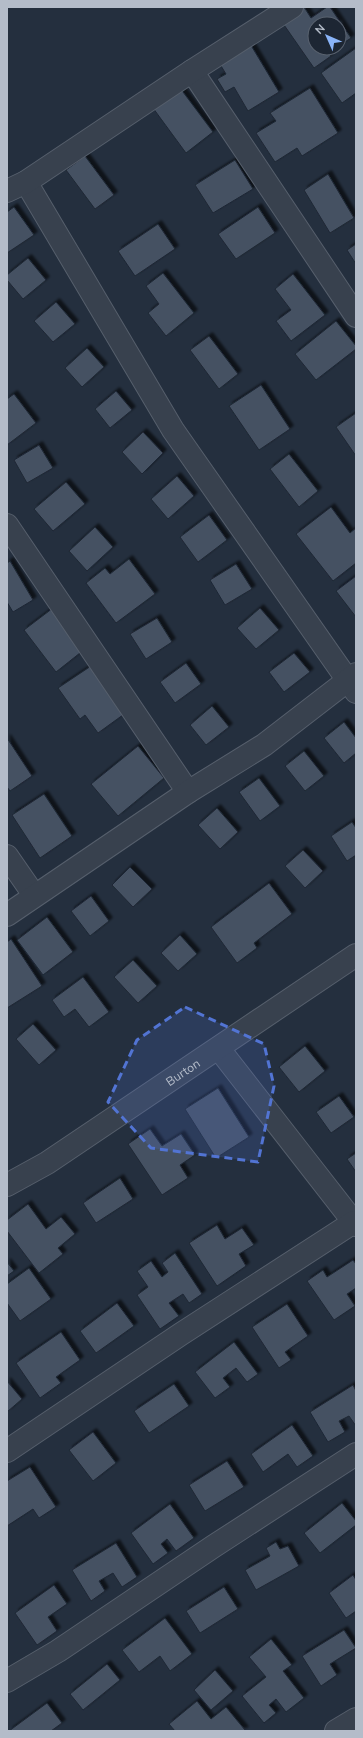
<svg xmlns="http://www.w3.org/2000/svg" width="363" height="1738" viewBox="0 0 363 1738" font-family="Mulish,sans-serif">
<defs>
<filter id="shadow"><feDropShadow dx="3.5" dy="-3.5" stdDeviation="1" flood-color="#0009"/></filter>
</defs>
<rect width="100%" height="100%" fill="#242f3e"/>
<g fill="#455162" stroke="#1f2835" filter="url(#shadow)">
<polygon points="304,7 311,18 327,7 330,7 351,38 339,46 339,24 315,24 315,48 336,48 329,53 331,56 314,68 282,22"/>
<polygon points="249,42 279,92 248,111 234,87 225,92 217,79 226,74 218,61"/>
<polygon points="356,48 356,93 342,103 321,73"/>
<polygon points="180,88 213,132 186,153 153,108"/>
<polygon points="310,88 338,133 302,156 297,148 275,162 256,133 276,121 270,113"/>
<polygon points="85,156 114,195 95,209 66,170"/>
<polygon points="235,160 253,189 213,213 195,185"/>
<polygon points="328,174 354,218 330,233 304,190"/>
<polygon points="14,207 34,235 7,253 7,212"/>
<polygon points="258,207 275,233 236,259 218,234"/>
<polygon points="158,224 175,249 135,276 118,251"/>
<polygon points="356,244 356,264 347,250"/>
<polygon points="28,258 46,280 23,299 7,280 7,275"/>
<polygon points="163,273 194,313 166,336 148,313 159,304 146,286"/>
<polygon points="293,274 325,315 291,341 276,321 291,310 275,289"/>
<polygon points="56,302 75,324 53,342 34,321"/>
<polygon points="336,321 356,346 356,349 316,380 295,354"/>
<polygon points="209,336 238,374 219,389 190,350"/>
<polygon points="87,348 104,367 82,387 65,368"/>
<polygon points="261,385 290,429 259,450 229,406"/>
<polygon points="116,391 132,410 110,428 95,409"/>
<polygon points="14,394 36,423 7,445 7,399"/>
<polygon points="356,413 356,456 336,427"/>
<polygon points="143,432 163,453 142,474 122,452"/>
<polygon points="39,445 53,468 27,483 14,460"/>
<polygon points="289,454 318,491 299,507 270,469"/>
<polygon points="177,476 194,496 168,519 151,499"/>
<polygon points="66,482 85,504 53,531 34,509"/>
<polygon points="331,507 350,533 356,528 356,563 333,581 296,534"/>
<polygon points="209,515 227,540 198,562 180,537"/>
<polygon points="95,527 113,547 87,571 69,551"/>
<polygon points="129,559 155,594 116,623 86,583 105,568 110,574"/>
<polygon points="10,561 33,600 13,612 7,602 7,563"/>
<polygon points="236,564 252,589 225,605 210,580"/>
<polygon points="356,576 356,617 336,591"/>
<polygon points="53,608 85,649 56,672 24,630"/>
<polygon points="260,608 279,630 256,649 237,628"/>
<polygon points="157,618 172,642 146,659 130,634"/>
<polygon points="294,653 310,672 284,692 269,672"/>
<polygon points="186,663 201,684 175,703 160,682"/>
<polygon points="94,664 127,712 98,733 85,715 80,719 58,688"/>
<polygon points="212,706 229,727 206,745 190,725"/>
<polygon points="344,722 356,738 356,753 344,763 324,738"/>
<polygon points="7,738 32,776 10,791 7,787"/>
<polygon points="138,746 164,778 118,816 91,784"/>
<polygon points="304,751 324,776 305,791 285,766"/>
<polygon points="259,778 280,806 260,821 239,792"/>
<polygon points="44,794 72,836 40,858 12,815"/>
<polygon points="217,808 238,832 220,849 198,825"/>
<polygon points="352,822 356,828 356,855 347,861 331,836"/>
<polygon points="303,850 323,871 305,888 285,866"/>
<polygon points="130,867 152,889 133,907 112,885"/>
<polygon points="269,883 292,914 254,943 257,948 237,963 211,927"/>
<polygon points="91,896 109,921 90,936 71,911"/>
<polygon points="47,917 73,952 43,975 17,940"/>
<polygon points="180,935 197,954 178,971 161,953"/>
<polygon points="11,939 42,986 7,1008 7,942"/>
<polygon points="133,960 157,986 138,1003 114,977"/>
<polygon points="83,977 109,1012 89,1027 75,1009 64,1017 52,1000"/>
<polygon points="33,1024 56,1050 39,1065 16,1039"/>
<polygon points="305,1046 325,1071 299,1092 279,1067"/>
<polygon points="218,1088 249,1137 216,1158 185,1109"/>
<polygon points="339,1096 354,1117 331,1133 316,1112"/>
<polygon points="150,1129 162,1146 181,1134 195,1155 180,1165 188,1178 162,1195 128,1144"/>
<polygon points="356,1153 356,1172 347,1159"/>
<polygon points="120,1178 133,1199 96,1223 83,1203"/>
<polygon points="28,1204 46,1229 61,1217 75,1234 58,1248 63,1254 39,1273 7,1231 7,1220"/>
<polygon points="217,1225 225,1239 242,1228 254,1245 239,1254 246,1266 217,1286 189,1243"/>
<polygon points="175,1253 202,1294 189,1303 183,1294 169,1303 179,1316 160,1329 137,1295 148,1287 137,1271 151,1261 162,1277 168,1272 162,1263"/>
<polygon points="353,1260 356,1264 356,1288 347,1294 355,1306 334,1320 307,1281 323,1270 327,1277"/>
<polygon points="7,1262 14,1271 7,1276"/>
<polygon points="29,1268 51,1299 20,1321 7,1303 7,1284"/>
<polygon points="117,1303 134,1326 96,1353 80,1331"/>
<polygon points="287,1304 308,1336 285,1352 291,1360 279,1368 252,1327"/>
<polygon points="61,1332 80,1360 56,1377 61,1383 40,1398 16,1363"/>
<polygon points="234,1342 258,1374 247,1382 236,1368 223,1378 230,1387 215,1398 195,1372"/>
<polygon points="7,1381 22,1399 7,1412"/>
<polygon points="174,1384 189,1406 149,1433 134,1411"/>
<polygon points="353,1385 356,1391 356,1426 349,1416 339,1421 345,1432 328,1442 310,1412"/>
<polygon points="292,1425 313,1456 297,1467 288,1454 263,1472 251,1454"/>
<polygon points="93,1432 116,1463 93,1481 69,1450"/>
<polygon points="227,1461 244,1487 205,1511 189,1485"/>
<polygon points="30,1467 56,1507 39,1518 33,1509 7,1526 7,1481"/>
<polygon points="342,1503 356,1521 356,1525 320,1553 304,1533"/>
<polygon points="170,1504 194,1538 176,1551 167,1539 161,1544 168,1553 153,1564 131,1533"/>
<polygon points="276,1542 280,1549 288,1546 299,1566 256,1590 245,1570 270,1556 266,1548"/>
<polygon points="116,1543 137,1577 122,1587 113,1573 99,1581 105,1591 91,1601 72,1570"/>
<polygon points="353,1575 356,1580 356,1611 346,1618 329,1593"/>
<polygon points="54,1585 67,1604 48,1617 57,1631 37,1645 15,1613"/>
<polygon points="224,1587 238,1609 200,1633 186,1611"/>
<polygon points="165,1618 192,1654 170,1671 160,1656 139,1672 122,1650"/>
<polygon points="344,1630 356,1648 330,1664 337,1675 321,1686 302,1656"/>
<polygon points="271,1639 292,1665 283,1671 304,1698 286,1712 276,1699 269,1705 276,1713 264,1723 242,1696 266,1677 249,1657"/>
<polygon points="107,1664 120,1680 83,1710 70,1694"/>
<polygon points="215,1670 233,1691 211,1710 194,1690"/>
<polygon points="197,1701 211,1719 226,1707 245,1730 243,1731 175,1731 169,1724"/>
<polygon points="47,1703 62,1723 51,1731 9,1731"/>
</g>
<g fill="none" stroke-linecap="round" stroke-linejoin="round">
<defs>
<g id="street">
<polyline points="192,71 356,316"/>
<polyline points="26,182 173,430 356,692"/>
<polyline points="7,191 26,182 192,71 292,7"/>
<polyline points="7,525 188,792"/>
<polyline points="7,856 34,895"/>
<polyline points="7,915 188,792 264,745 356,674"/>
<polyline points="219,1049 356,1225"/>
<path id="s1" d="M7,1185l40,-22 309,-208"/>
<polyline points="7,1451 181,1334 354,1222"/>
<polyline points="7,1681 58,1651 214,1546 356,1454"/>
<polyline points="336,1731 356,1719"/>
</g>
</defs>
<use href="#street" stroke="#565f6c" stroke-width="24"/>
<use href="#street" stroke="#38414e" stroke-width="22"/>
</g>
<path fill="#5274d3" fill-opacity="0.2" stroke="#5274d3" stroke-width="3" stroke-dasharray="8 5" stroke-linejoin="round" d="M185,1007l79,37 10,42 -16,76 -107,-14 -43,-46 29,-62z"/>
<g text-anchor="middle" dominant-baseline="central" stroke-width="3" stroke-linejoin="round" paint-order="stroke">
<g font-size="12" fill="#b4bcc9" stroke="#1d2633">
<text stroke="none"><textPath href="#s1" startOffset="209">Burton</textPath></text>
</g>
</g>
<rect width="363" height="1738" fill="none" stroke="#b4bcc9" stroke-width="16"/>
<g transform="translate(327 36) rotate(315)"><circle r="19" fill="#1d2633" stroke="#59626f"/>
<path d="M0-3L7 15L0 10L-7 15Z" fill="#8ab4f8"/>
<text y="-6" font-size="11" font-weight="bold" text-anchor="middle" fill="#b4bcc9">N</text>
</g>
</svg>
